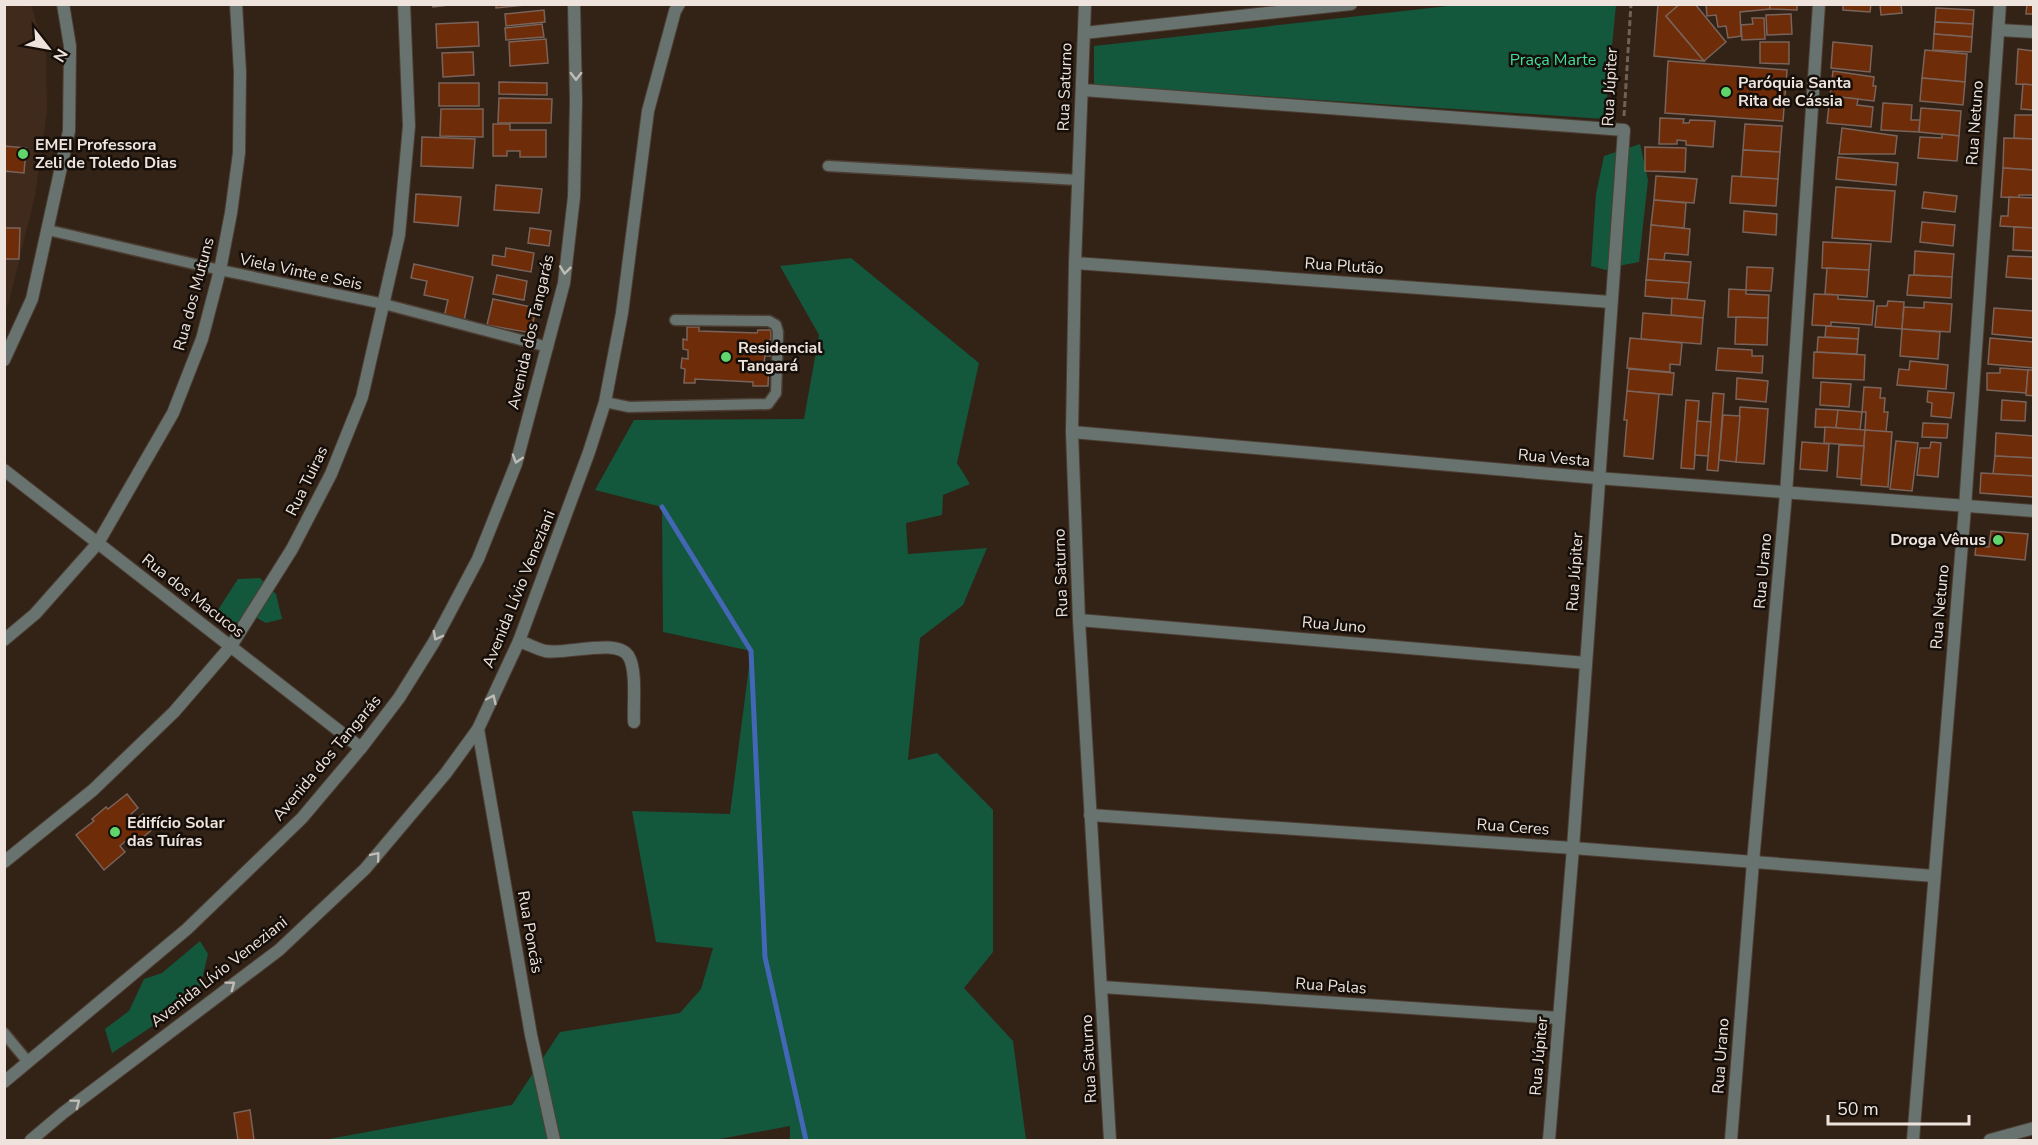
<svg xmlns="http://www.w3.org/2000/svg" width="2038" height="1145" viewBox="0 0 2038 1145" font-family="'Nunito Sans',sans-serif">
<rect width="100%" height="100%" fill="#332317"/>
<polygon fill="#402a1b" points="5,5 31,5 46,54 47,112 35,196 9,301 5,312"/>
<g fill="#13573c">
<polygon points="1457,5 1616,5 1605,119 1094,85 1094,46"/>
<polygon points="1640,144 1648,180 1639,262 1618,266 1610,271 1591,266 1596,194 1604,156"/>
<polygon points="851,258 979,363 957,463 970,484 943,495 942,515 906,523 908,554 987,548 963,605 920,638 908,760 937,753 993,810 993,952 964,988 1013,1041 1026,1140 790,1140 790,1126 714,1140 324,1140 512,1105 560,1032 680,1013 701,989 713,948 656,942 632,811 730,814 751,651 663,632 662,507 595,490 634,420 804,419 819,335 780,266"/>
<polygon points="260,578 276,594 282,619 266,623 255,617 231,629 214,616 238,579"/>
<polygon points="200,941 208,954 198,996 112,1053 105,1029 129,1011 144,979 162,973"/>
</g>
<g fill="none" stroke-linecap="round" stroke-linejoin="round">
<polyline stroke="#4367b5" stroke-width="5" points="662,507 751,651 765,957 806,1140"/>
</g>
<g fill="#6e2c08" stroke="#79635a" stroke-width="1.5">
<polygon points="432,4 458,4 433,7"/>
<polygon points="496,4 534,4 496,8"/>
<polygon points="1658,4 1680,4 1666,16 1704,61 1654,56"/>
<polygon points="1680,4 1695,4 1726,42 1704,61 1666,16"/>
<polygon points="1706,4 1770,4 1770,9 1740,12 1741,36 1728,38 1726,26 1718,27 1716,15 1707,16"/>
<polygon points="1770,4 1797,4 1797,10 1770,9"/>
<polygon points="1843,4 1871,4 1870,12 1843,10"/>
<polygon points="1880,4 1901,4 1902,13 1881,15"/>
<polygon points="2027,4 2034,4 2034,14 2026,14"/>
<polygon points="1936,8 1974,10 1973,24 1935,22"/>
<polygon points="544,10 545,22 506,26 505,14"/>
<polygon points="1791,14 1792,34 1767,35 1766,15"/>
<polygon points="1752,18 1764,18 1765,39 1742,40 1741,25 1753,24"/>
<polygon points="478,22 479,46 437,48 436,24"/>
<polygon points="1935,22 1973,24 1972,37 1934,34"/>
<polygon points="542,24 544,37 506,40 505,28"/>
<polygon points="1934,34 1972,37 1971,52 1933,50"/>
<polygon points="546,39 548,63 510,66 509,42"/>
<polygon points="1760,42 1789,42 1789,64 1760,63"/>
<polygon points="1833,42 1872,46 1870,72 1831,68"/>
<polygon points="2018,49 2034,51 2034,85 2016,84"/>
<polygon points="1925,50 1967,54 1965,82 1922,78"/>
<polygon points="473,52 474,75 443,77 442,53"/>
<polygon points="1668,61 1787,70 1783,121 1665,113"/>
<polygon points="1833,71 1874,77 1873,86 1876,86 1874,101 1830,96"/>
<polygon points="1922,78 1965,82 1963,105 1920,101"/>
<polygon points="499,82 547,83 547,95 499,94"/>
<rect x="439" y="83" width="40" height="23"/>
<polygon points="2023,84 2034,85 2034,110 2021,109"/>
<polygon points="1830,96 1858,99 1857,105 1873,107 1871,127 1827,123"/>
<polygon points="499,98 552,99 551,123 498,123"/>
<polygon points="1883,103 1912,105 1911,120 1920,120 1919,132 1881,130"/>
<polygon points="1921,108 1961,111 1959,136 1919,132"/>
<polygon points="441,109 483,109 483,137 440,136"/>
<polygon points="2015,115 2034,115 2034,139 2014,138"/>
<polygon points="1660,118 1684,119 1683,123 1689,123 1690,120 1715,121 1713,147 1686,145 1686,141 1677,140 1677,144 1659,144"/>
<polygon points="493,124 510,124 510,130 546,130 546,157 520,157 520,151 507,151 507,156 493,156"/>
<polygon points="1745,124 1782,126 1780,152 1743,150"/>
<polygon points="1842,128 1897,136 1895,154 1839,154"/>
<polygon points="1942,134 1959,136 1957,161 1918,158 1920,137 1942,138"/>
<polygon points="422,137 475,139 473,168 421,166"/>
<polygon points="2004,138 2034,139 2034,170 2003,168"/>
<polygon points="4,146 26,148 24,173 4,171"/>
<polygon points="1645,147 1686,148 1685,172 1645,171"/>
<polygon points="1743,150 1780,152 1778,179 1741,177"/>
<polygon points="1838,157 1898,163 1896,185 1836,179"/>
<polygon points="2003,168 2034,170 2034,195 2019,195 2019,198 2001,197"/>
<polygon points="1656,176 1697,179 1694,203 1654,200"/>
<polygon points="1732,176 1778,179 1776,206 1730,203"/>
<polygon points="496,185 542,189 539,213 494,210"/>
<polygon points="1836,187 1895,191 1891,242 1832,238"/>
<polygon points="1924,192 1957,196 1955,212 1922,208"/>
<polygon points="416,194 461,197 458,226 414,222"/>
<polygon points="2009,197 2034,198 2034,228 2000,226 2001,216 2008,216"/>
<polygon points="1654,200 1686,203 1684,228 1651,225"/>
<polygon points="1744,211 1777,214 1776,235 1743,232"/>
<polygon points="1922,222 1955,225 1953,246 1920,242"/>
<polygon points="1651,225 1690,229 1688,255 1665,253 1664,260 1648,259"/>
<polygon points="2014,227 2034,228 2034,251 2013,250"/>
<polygon points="4,228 20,228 19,259 4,259"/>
<polygon points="530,228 551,231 549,246 528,243"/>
<polygon points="1823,242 1871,244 1869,270 1822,268"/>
<polygon points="506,248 534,253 531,272 492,265 493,255 505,257"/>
<polygon points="1915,251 1954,254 1952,277 1914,275"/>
<polygon points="2008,256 2034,257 2034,279 2006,277"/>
<polygon points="1648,259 1691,262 1689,283 1646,280"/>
<polygon points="414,264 473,277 464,321 444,317 448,300 424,295 427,281 411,278"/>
<polygon points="1747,267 1773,268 1771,291 1746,290"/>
<polygon points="1827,268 1869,270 1867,297 1825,294"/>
<polygon points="497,275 527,281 524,300 493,294"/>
<polygon points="1909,275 1952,277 1951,298 1907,295"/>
<polygon points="1646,280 1689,283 1687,300 1645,296"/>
<polygon points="1729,289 1746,290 1746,294 1769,295 1768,318 1728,317"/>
<polygon points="1814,294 1838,295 1838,299 1874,301 1872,325 1831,322 1831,326 1812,325"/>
<polygon points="1672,298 1705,301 1703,318 1671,315"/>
<polygon points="493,299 536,308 531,333 487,325"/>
<polygon points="1888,301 1904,302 1902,329 1875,327 1877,306 1887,306"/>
<polygon points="1924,302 1952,304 1950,332 1902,329 1904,307 1924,308"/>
<polygon points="1994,308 2034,311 2034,338 1992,334"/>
<polygon points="1643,313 1703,318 1701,344 1641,339"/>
<polygon points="1736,317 1768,318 1767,345 1735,344"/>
<polygon points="1826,326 1859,328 1858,339 1825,337"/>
<polygon points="687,327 699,327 699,331 757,333 758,330 771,330 771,340 767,340 767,344 770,344 770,356 765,356 764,363 769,363 768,386 753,386 753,382 695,379 695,383 684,383 685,369 681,368 682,358 688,359 688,350 683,349 683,339 687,340"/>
<polygon points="1902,329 1940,332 1938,359 1900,356"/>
<polygon points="1818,337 1858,339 1857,354 1817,352"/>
<polygon points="1630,338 1682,343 1680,365 1670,364 1670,372 1627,368"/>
<polygon points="1990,338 2034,342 2034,368 1988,364"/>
<polygon points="1718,348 1752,350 1752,356 1763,356 1762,373 1716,370"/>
<polygon points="1814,352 1865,355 1864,380 1813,378"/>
<polygon points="1910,361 1948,365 1946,389 1897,385 1899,369 1909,370"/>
<polygon points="2000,368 2028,370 2026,393 1987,390 1987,373 2000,373"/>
<polygon points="1629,369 1674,373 1672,395 1627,391"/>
<polygon points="2028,370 2034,370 2034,396 2026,395"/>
<polygon points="1737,378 1768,381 1766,402 1736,399"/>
<polygon points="1821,382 1851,384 1849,407 1820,405"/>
<polygon points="1864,387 1881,388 1880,398 1885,398 1884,412 1888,412 1886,432 1865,430 1866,412 1862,412"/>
<polygon points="1627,391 1659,394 1653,459 1624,456 1627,420 1624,420"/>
<polygon points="1928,391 1954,393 1951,418 1931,416 1932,403 1927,402"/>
<polygon points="1713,393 1724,394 1718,471 1707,470"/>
<polygon points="1686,400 1699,401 1694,469 1681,468"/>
<polygon points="2002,400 2026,402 2025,421 2001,420"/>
<polygon points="1740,407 1768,409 1764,464 1736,462"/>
<polygon points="1816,409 1838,410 1836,428 1815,427"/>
<polygon points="1838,410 1862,412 1860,430 1836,428"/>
<polygon points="1723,415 1740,416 1736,462 1719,460"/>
<polygon points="1697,421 1711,422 1708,456 1695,455"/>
<polygon points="1923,423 1948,424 1947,438 1922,437"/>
<polygon points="1825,427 1865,430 1864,446 1824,443"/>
<polygon points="1865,430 1892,432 1888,487 1861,485"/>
<polygon points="1996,433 2034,436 2034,458 1995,456"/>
<polygon points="1896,441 1918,443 1912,491 1890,489"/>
<polygon points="1802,442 1829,444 1827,471 1800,469"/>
<polygon points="1931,442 1941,443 1938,477 1917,475 1920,448 1930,448"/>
<polygon points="1839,445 1864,446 1861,479 1837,477"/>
<polygon points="1995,456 2034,458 2034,476 1993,474"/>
<polygon points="1981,473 2034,476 2034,497 1980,493"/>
<polygon points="1991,531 2028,534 2025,560 1975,555 1976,546 1989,547"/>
<polygon points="127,794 138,808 131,814 136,820 143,814 154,828 135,844 129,838 120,846 125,852 104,870 76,835 94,821 92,819 106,807 108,809"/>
<polygon points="250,1110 254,1140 238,1140 234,1113"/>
</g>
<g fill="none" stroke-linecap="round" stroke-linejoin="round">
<defs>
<g id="service">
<polyline points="828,166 1078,180"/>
<polyline points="48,230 220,270 384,304 548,347"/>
<polyline points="605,402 629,407 768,404 776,393 778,332 776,325 769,321 675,320"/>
<polyline points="4,1033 28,1062"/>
</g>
<g id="minor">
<polyline points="1085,4 1075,263 1072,432 1079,620 1110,1140"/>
<polyline points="1999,30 2034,32"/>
<polyline points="1084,33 1351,4"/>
<polyline points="1083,90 1624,130 1573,848 1549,1140"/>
<polyline points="1075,263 1611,302"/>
<polyline points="4,360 32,299 69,131 70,46 63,4"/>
<polyline points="1072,432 1597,478 2034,511"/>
<polyline points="4,470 361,748"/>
<polyline points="1079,620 1586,663"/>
<polyline points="4,640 35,614 98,543 173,413 202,339 220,270 231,213 239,153 240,72 236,4"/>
<path d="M519,641c9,3 18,8 26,10 21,4 74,-14 84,6 8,14 4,48 5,65"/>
<polyline points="478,729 531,1035 554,1140"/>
<polyline points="1090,815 1573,848 1934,876"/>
<polyline points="4,862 93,790 174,712 231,646 292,549 331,474 362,397 399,235 409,126 404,4"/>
<polyline points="1102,987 1559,1018"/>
<polyline points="4,1082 187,929 302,818 361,748 399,698 434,642 478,559 516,464 564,283 574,197 576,101 574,4"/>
<polyline points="31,1140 63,1113 279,950 365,869 446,773 478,729 519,641 589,452 605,402 622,313 648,111 675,11 679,4"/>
<polyline points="1731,1140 1753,862 1786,494 1819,4"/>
<polyline points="1913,1140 1965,507 2000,4"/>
<polyline points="1990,1140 2034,1128"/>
</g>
</defs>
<use href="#service" stroke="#4d3e33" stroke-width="13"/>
<use href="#minor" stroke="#4d3e33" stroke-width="14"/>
<polyline stroke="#6f6156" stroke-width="3" stroke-dasharray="6 3" stroke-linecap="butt" points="1624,116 1631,4"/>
<use href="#service" stroke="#68736f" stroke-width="10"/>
<use href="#minor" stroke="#68736f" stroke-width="12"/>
</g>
<defs><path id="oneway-chevron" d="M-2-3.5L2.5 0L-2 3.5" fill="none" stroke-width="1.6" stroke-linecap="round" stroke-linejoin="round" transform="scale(1.5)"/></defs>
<g stroke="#c0bcb6">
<use href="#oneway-chevron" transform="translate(576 76) rotate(90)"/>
<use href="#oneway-chevron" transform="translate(565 270) rotate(97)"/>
<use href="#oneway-chevron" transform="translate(517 459) rotate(107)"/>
<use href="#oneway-chevron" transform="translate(437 636) rotate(118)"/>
<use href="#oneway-chevron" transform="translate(492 699) rotate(-65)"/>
<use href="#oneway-chevron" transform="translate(376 856) rotate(-50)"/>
<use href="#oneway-chevron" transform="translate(231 985) rotate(-37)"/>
<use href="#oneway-chevron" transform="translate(76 1103) rotate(-37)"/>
</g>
<g fill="#60d56b" stroke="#150e09" stroke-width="2">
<circle cx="1726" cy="92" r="6"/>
<circle cx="23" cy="154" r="6"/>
<circle cx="726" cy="357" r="6"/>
<circle cx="1998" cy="540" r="6"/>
<circle cx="115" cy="832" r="6"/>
</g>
<g text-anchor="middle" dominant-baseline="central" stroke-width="5" stroke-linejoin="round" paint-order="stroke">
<g font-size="16" fill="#41df9f" stroke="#150e09">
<text x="1553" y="60">Praça Marte</text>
</g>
<g font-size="16" font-weight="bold" fill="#efe4dd" stroke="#150e09" text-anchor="start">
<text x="1738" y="83">Paróquia Santa<tspan x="1738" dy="18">Rita de Cássia</tspan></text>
<text x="35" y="145">EMEI Professora<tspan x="35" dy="18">Zeli de Toledo Dias</tspan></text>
<text x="738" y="348">Residencial<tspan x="738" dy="18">Tangará</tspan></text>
<text x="1986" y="540" text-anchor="end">Droga Vênus</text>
<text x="127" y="823">Edifício Solar<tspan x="127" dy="18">das Tuíras</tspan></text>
</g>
<g font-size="16" fill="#efe4dd" stroke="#150e09">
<text transform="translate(1065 87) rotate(-88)">Rua Saturno</text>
<text transform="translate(1610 87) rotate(-87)">Rua Júpiter</text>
<text transform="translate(1975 123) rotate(-86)">Rua Netuno</text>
<text transform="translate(1344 266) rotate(4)">Rua Plutão</text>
<text transform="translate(301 272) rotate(12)">Viela Vinte e Seis</text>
<text transform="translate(194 294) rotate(-75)">Rua dos Mutuns</text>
<text transform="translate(531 332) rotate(-77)">Avenida dos Tangarás</text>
<text transform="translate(1554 458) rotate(5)">Rua Vesta</text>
<text transform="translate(307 481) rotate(-64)">Rua Tuiras</text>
<text transform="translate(1763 571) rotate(-85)">Rua Urano</text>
<text transform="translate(1575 572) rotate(-86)">Rua Júpiter</text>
<text transform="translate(1061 573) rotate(-92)">Rua Saturno</text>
<text transform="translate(519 589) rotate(-68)">Avenida Lívio Veneziani</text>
<text transform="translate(193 596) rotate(38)">Rua dos Macucos</text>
<text transform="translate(1940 607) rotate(-85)">Rua Netuno</text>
<text transform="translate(1334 625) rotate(5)">Rua Juno</text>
<text transform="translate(327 758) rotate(-50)">Avenida dos Tangarás</text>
<text transform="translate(1513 827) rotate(4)">Rua Ceres</text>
<text transform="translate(530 932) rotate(80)">Rua Poncãs</text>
<text transform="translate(219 972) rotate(-38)">Avenida Lívio Veneziani</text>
<text transform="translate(1331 986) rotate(4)">Rua Palas</text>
<text transform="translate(1539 1056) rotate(-85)">Rua Júpiter</text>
<text transform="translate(1721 1056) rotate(-86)">Rua Urano</text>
<text transform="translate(1089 1059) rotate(-93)">Rua Saturno</text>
</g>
</g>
<rect width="2038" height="1145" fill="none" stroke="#efe4dd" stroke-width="12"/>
<g transform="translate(48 48) rotate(121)" stroke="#150e09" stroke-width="4.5" paint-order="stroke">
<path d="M0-4.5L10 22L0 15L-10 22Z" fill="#efe4dd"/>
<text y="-9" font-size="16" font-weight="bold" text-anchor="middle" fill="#efe4dd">N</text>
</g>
<path d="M1828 1115v9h141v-9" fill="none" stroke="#efe4dd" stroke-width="3"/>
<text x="1837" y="1115" font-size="18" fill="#efe4dd" stroke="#150e09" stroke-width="4.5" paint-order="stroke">50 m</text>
</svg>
